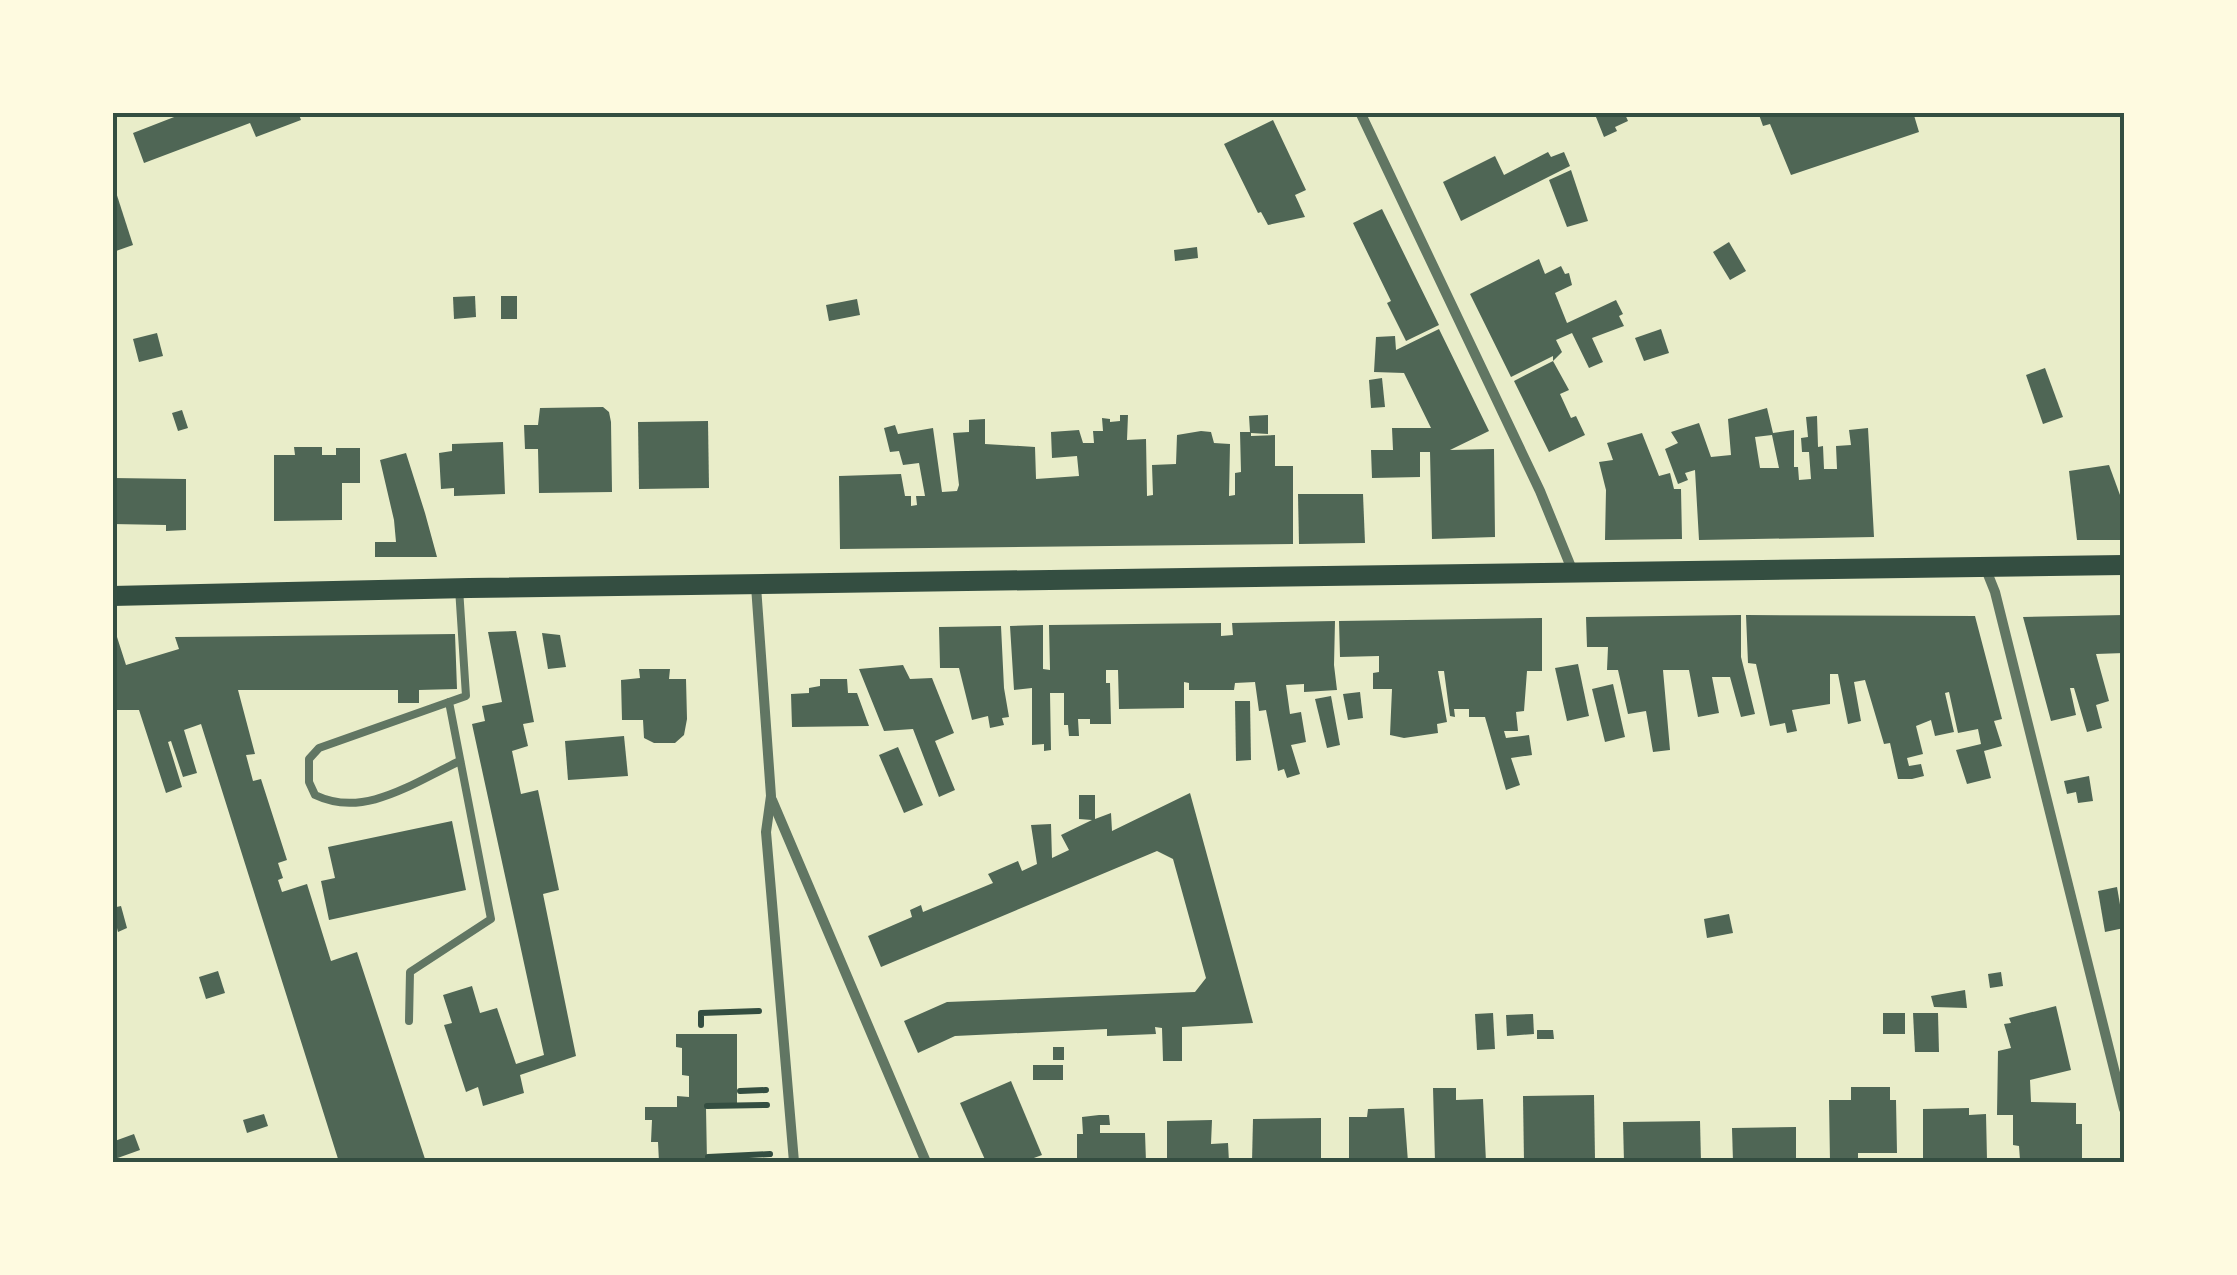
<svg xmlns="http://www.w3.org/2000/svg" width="2237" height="1275" viewBox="0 0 2237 1275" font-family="'Archivo Narrow',sans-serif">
<rect width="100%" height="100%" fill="#e9edc9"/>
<g fill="#4f6655" fill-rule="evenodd">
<polygon points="187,112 261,112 262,117 274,112 298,112 301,120 256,137 250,123 144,163 133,133"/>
<polygon points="1594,112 1624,112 1628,121 1615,127 1617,131 1604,137"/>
<polygon points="1758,112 1913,112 1919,132 1791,175 1770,124 1763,126"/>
<polygon points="1273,120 1306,190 1295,195 1305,217 1268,225 1261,212 1258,213 1224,144"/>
<polygon points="1548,152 1551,157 1564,152 1570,166 1461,221 1443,182 1495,156 1504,175"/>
<polygon points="1571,170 1588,221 1567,227 1549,180"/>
<polygon points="113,183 133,245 116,251 112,241"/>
<polygon points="1382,209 1439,325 1406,341 1387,303 1391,301 1353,223"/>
<polygon points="1729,242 1746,271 1730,280 1713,252"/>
<polygon points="1197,247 1198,258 1175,261 1174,250"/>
<polygon points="1539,259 1545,274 1561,266 1565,274 1569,273 1572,285 1555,293 1567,323 1616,300 1623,314 1619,316 1624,326 1592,338 1603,362 1589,368 1572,333 1556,340 1562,352 1553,361 1553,356 1511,377 1470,294"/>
<polygon points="475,296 476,317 454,319 453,297"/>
<rect x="501" y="296" width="16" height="23"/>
<polygon points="857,299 860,315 829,321 826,305"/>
<polygon points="1439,329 1489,431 1450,450 1494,449 1495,537 1432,539 1430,452 1420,452 1420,477 1372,478 1371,450 1393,450 1392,428 1431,428 1404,373 1374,372 1376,337 1395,336 1396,350"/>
<polygon points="1661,329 1669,353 1644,361 1635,338"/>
<polygon points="157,333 163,356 139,362 133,339"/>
<polygon points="1553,361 1569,390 1560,394 1571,418 1576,416 1585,435 1549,452 1514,381"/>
<polygon points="2045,368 2063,417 2043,424 2026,375"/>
<polygon points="1382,378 1385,407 1371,408 1369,380"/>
<polygon points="603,407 609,412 611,422 612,492 539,493 538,449 525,449 524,425 538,425 540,408"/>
<path d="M1767,408l6,25 21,-3v37h4l1,13 12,-1 -2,-27h-7l-1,-14 7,-1 -2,-20 11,-1 1,31 5,-1 1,23h13l-1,-23 15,-1 -2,-15 19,-2 6,109 -175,3 -4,-70 -10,3 3,7 -10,4 -13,-35 13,-6 -7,-11 28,-9 12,34 20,-2 -3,-36zM1772,435l7,33h-19l-5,-31z"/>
<polygon points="182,410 188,428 178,431 172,413"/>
<polygon points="1120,415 1128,415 1127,440 1146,439 1147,496 1153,495 1152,465 1176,464 1177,435 1201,431 1211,432 1214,443 1230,444 1229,496 1235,495 1235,473 1241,472 1240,432 1250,432 1249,416 1268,415 1268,434 1251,433 1251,436 1275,435 1275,466 1293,466 1293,544 840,549 839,476 901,474 905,496 911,496 911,506 917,505 916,496 925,496 919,463 903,465 899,451 890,452 884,428 895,425 898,434 933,428 942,492 957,491 959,485 953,433 969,432 969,420 985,419 985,444 1035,447 1036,479 1079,476 1077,456 1052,458 1051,432 1079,430 1083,443 1094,443 1093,431 1103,431 1102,418 1110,419 1110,422 1120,421"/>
<polygon points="708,421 709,488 639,489 638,422"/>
<polygon points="1642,433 1659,476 1670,473 1674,489 1681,489 1682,539 1605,540 1606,490 1599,462 1613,460 1607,443"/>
<polygon points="503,442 505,494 454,496 454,488 441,489 439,453 452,451 452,444"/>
<polygon points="294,447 322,447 322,455 336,455 336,448 360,448 360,483 342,483 342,520 274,521 274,455 295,455"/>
<polygon points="406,453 425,513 437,557 375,557 375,542 396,542 394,520 380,460"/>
<polygon points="2109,465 2124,506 2124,540 2077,540 2069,471"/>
<polygon points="112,478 186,479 186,530 166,531 166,525 112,524"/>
<polygon points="1298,494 1363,494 1365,543 1299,544"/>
<polygon points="1741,615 1741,657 1755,714 1741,717 1730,677 1712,677 1719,713 1698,717 1689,670 1663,670 1670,750 1653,752 1646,711 1628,714 1618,670 1607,670 1608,647 1587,647 1586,617"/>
<polygon points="1746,615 1975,616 2002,719 1994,721 2002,746 1984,751 1991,778 1967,784 1956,750 1981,744 1978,729 1958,733 1949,692 1945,693 1954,732 1935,736 1931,720 1916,726 1923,754 1907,758 1909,766 1921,764 1924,776 1912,779 1898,779 1890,743 1884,744 1865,680 1854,682 1861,721 1848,724 1838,674 1830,674 1830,704 1792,710 1797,731 1787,733 1785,723 1770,726 1756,664 1748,663"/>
<polygon points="2124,615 2124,653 2096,654 2109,701 2096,705 2102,728 2087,732 2074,688 2070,688 2076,715 2051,721 2023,617"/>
<polygon points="1542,618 1542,671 1527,671 1524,711 1516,712 1518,731 1504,731 1506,738 1529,735 1532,755 1511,758 1520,785 1506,790 1485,717 1469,717 1469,709 1454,709 1455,717 1450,716 1444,671 1438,671 1447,722 1437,724 1438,733 1404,738 1390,735 1392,689 1373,689 1373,673 1379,672 1379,656 1340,657 1339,621"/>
<polygon points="1335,621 1334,665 1337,690 1304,692 1304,684 1286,685 1290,714 1301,712 1306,742 1291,745 1300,774 1287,778 1284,769 1278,771 1266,710 1259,711 1255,682 1235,683 1234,690 1189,690 1189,683 1184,682 1184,708 1119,709 1118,670 1106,670 1106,683 1110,683 1111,724 1090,724 1090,719 1078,719 1079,736 1069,736 1068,725 1064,725 1064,693 1050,693 1051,750 1044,751 1044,744 1032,745 1032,688 1014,690 1010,626 1043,625 1043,669 1050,670 1049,625 1221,623 1221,636 1233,635 1232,623"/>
<polygon points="1001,626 1004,688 1009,717 1002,718 1004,725 990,728 988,716 972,720 959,668 940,668 939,627"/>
<polygon points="516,631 534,722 523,724 528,746 512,751 521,794 538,790 559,890 543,894 576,1056 520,1075 524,1093 483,1106 478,1087 466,1092 444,1025 452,1023 443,995 472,986 480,1013 497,1008 516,1064 544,1055 472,724 485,721 482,706 502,702 488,632"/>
<polygon points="542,633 560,635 566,667 548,669"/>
<polygon points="455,634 457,689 419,690 419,703 398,703 398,690 238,690 255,754 246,755 253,781 261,779 287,860 278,863 283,878 278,880 282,892 307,884 331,961 357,952 426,1162 339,1162 201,724 184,730 197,773 183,777 171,741 168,742 182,787 166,793 139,710 116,710 115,690 112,690 112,637 117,637 126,665 179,649 175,637"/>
<polygon points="1578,664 1589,716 1567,721 1555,668"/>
<polygon points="903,665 910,679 932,678 954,733 935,741 955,790 939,797 913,729 884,731 859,669"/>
<polygon points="639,669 670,669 669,679 686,679 687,719 684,735 675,743 654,743 644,738 643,720 622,720 621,680 640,678"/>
<polygon points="820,679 847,679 848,693 857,693 869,726 792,727 791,694 809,693 809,688 820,686"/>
<polygon points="1613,684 1625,737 1605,742 1592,689"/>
<polygon points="1360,692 1363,718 1348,720 1343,694"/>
<polygon points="1331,696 1340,745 1327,748 1315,699"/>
<polygon points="1235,701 1250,701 1251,760 1236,761"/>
<polygon points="624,736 628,776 568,780 565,741"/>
<polygon points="898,747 923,805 904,813 879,755"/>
<polygon points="2089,776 2093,801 2078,803 2076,792 2067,794 2064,781"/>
<polygon points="1190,793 1253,1023 1182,1027 1182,1061 1163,1061 1162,1028 1155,1027 1156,1034 1107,1036 1107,1029 955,1036 918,1053 904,1021 947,1002 1195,992 1206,978 1173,859 1157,851 881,967 868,936 912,917 910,910 921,905 923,912 993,883 988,874 1018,861 1022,871 1037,864 1031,825 1051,824 1052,858 1069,850 1061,835 1092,820 1079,819 1079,795 1095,795 1095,819 1111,813 1112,831"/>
<polygon points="452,821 466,890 329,920 321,881 335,878 328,847"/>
<polygon points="2117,887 2124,928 2105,932 2098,891"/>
<polygon points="121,906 127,928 118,932 112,908"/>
<polygon points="1729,914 1733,933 1707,938 1704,919"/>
<polygon points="218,971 225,993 206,999 199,977"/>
<polygon points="2001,972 2003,986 1990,988 1988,974"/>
<polygon points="1965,990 1967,1008 1934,1007 1931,996"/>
<polygon points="2056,1006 2071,1070 2030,1080 2031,1102 2076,1103 2076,1124 2082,1124 2082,1160 2020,1160 2019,1146 2013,1145 2013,1115 1997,1115 1998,1051 2011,1048 2004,1024 2011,1023 2009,1018"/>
<polygon points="1493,1013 1495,1049 1477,1050 1475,1014"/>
<rect x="1883" y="1013" width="22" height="21"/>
<polygon points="1913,1013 1938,1013 1939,1052 1915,1052"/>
<polygon points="1533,1014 1534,1034 1507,1036 1506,1015"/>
<polygon points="1537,1030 1553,1030 1554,1039 1537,1039"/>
<polygon points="676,1034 737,1034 737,1107 706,1108 707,1162 659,1162 658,1142 651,1142 652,1120 645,1120 645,1107 677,1107 677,1096 689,1097 689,1076 682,1075 682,1048 676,1047"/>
<rect x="1053" y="1047" width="11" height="13"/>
<rect x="1033" y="1065" width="30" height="15"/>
<polygon points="1011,1081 1042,1155 1023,1162 986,1162 960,1103"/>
<polygon points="1851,1087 1890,1087 1890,1100 1896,1100 1897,1153 1858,1153 1858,1161 1830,1162 1829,1100 1851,1100"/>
<polygon points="1433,1088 1456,1088 1456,1100 1483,1099 1486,1162 1435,1162"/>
<polygon points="1594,1095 1595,1160 1524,1162 1523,1096"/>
<polygon points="1404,1108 1408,1162 1349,1162 1349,1117 1367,1117 1368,1109"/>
<polygon points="1969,1108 1969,1115 1986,1114 1987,1160 1923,1161 1923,1109"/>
<polygon points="264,1114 268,1126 247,1133 243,1120"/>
<polygon points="1099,1115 1109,1115 1110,1125 1100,1125 1100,1133 1145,1133 1146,1162 1077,1162 1077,1134 1083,1134 1082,1117"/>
<polygon points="1321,1118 1321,1162 1252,1162 1253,1119"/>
<polygon points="1212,1120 1211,1144 1228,1143 1229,1162 1167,1162 1167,1121"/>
<polygon points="1700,1121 1701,1162 1624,1162 1623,1122"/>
<polygon points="1796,1127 1796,1162 1733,1162 1732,1128"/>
<polygon points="134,1134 140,1150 112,1160 112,1142"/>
</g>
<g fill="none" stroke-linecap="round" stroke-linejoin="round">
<g stroke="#344e41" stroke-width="6">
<polyline points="701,1025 701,1013 759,1011"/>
<polyline points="740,1091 766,1090"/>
<polyline points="707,1106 767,1105"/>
<polyline points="708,1157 770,1154"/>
</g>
<g stroke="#617663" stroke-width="8">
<path d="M449,702l-130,46 -10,11v23l6,13c50,24 99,-13 145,-34"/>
<polyline points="409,1021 410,972 491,919 449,702 466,696 459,588"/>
</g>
<g stroke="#617663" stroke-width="10">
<polyline points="1360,112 1540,491 1573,572"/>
<polyline points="1985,567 1995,592 2124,1109"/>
<polyline points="756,586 771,796 766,832 794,1162"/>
<polyline points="772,800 926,1162"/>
</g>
<polyline stroke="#344e41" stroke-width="20" points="112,596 469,588 2124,565"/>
</g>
<rect width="2237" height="1275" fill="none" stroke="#fefae0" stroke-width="230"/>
<rect x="115" y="115" width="2007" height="1045" fill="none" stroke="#344e41" stroke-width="4"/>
</svg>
